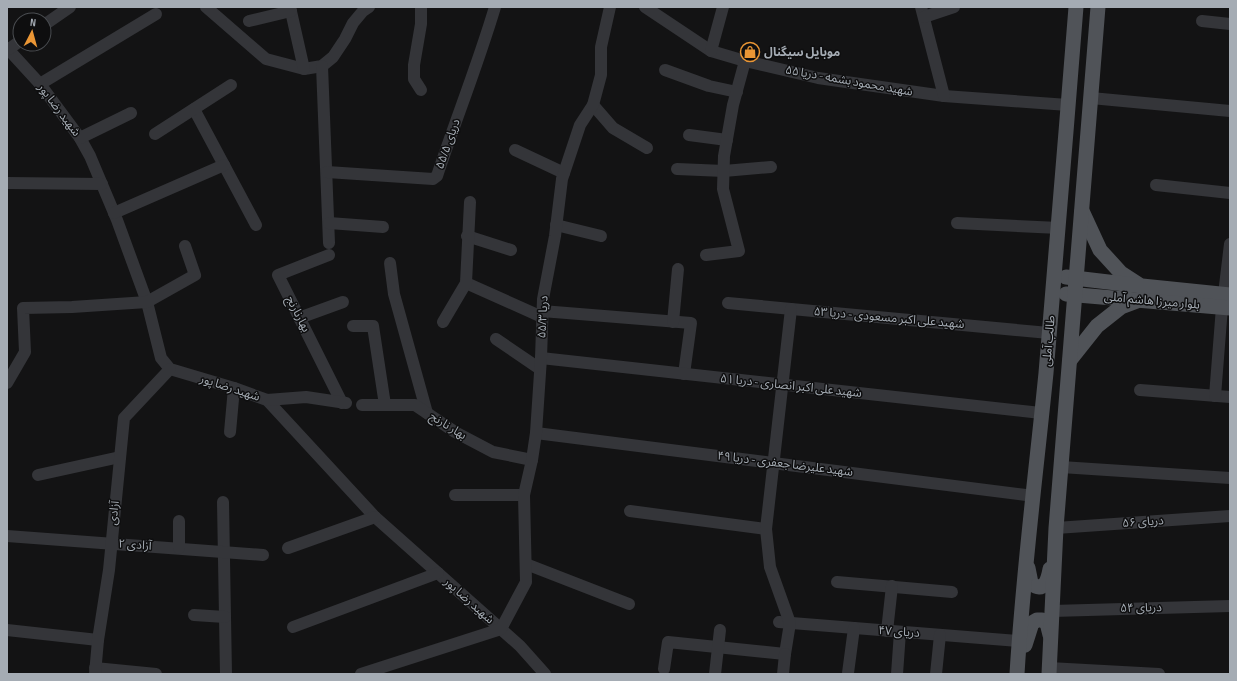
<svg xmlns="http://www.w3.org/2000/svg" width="1237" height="681" viewBox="0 0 1237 681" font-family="'Sofia Sans Condensed','Noto Sans Arabic',sans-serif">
<rect width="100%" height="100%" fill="#131314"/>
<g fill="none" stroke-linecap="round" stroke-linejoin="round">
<g stroke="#343539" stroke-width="12">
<polyline points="206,7 266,59 304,69 322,66 333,57 345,39 353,23 363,11 369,7"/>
<polyline points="290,7 304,69"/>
<polyline points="645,7 711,51 745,61 818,78 944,96 1068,105"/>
<polyline points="921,7 944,96"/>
<polyline points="924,17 954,7"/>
<polyline points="249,21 291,11"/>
<polyline points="1202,21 1230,24"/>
<polyline points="44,25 70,7"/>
<polyline points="7,48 40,84 80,138 90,156 117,220 147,302 161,358 170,369 234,388 267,400 375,517 520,646 545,674"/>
<polyline points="9,49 20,41"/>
<polyline points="711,51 723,7"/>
<polyline points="322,66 329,243"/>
<polyline points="665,70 709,86 737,92"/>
<polyline points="40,84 156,14"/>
<polyline points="421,90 414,79 414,65 421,24 421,7"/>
<polyline points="1091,98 1230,111"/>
<polyline points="593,105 613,128 647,148"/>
<polyline points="194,109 256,225"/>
<polyline points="155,134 231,85"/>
<polyline points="689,135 727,140"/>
<polyline points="80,138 131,113"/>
<polyline points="515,150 564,173"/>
<polyline points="677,169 724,171 771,167"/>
<path d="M327,172l106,7 4,-3c19,-57 41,-112 58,-169"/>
<polyline points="7,183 102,184"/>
<polyline points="1156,185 1230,193"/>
<polyline points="114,213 224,165"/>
<polyline points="329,223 383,227"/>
<polyline points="957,223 1059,228"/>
<polyline points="556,225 601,236"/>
<polyline points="467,236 511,250"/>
<polyline points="329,255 278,275 342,403"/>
<polyline points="706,255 739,251 723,189 724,156 733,105 745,61"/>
<polyline points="390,263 394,294 427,413"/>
<polyline points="466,283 542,317"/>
<polyline points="1224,294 1230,244"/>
<polyline points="728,303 1049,333"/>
<polyline points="542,311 691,323 684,374"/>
<polyline points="299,318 343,302"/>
<polyline points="443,322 466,283 470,202"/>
<polyline points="673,322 678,269"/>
<polyline points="353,326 373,326 385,405"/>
<polyline points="496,339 540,369"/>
<polyline points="541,358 1041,413"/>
<polyline points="7,383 25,352 23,308 72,307 147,302 195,275 185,246"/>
<polyline points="1140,390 1230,397"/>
<polyline points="1215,396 1222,307"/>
<polyline points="267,400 306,397 346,403"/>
<polyline points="362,405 415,405 455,432 493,452 532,460"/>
<polyline points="230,432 234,388"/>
<polyline points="536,433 1034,496"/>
<polyline points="1061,467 1230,478"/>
<polyline points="38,475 120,457"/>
<polyline points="455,495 524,495"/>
<polyline points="223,502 226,674"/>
<polyline points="630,511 766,529"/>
<polyline points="1056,528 1230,516"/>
<polyline points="7,536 263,555"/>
<polyline points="179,548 179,521"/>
<polyline points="288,548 375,517"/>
<polyline points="526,564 629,604"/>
<polyline points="837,582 952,592"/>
<polyline points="1052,611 1230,606"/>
<polyline points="194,615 225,617"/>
<polyline points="779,622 1019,641"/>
<polyline points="293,627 438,573"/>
<polyline points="7,630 98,640"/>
<polyline points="887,631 892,586"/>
<polyline points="95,668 156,674"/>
<polyline points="1049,668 1159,674"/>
<polyline points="664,669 668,642 785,654 790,623 770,567 766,529 791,309"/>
<polyline points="848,673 854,628"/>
<polyline points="95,674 98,640 109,570 124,418 170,369"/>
<polyline points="361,674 501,629 526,582 524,495 532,460 536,433 541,358 543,299 555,236 562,179 580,125 593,105 601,75 601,47 610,7"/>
<polyline points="715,674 720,630"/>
<polyline points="783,674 785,654"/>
<polyline points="897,674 900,632"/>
<polyline points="936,674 940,635"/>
</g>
<g stroke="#505358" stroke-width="15">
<polyline points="1082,211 1100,250 1121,273 1138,284"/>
<polyline points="1066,277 1142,286 1230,295"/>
<polyline points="1066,294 1230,308"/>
<polyline points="1070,360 1097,326 1121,307 1137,301"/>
<path d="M1028,568l3,15c13,11 17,-3 19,-14"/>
<polyline points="1025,645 1032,623 1037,620 1042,620 1047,623 1050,635"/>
<path d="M1017,674c6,-101 19,-201 29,-301 11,-122 20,-244 30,-366"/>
<polyline points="1049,674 1056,528 1098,7"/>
</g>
</g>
<defs>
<symbol id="shop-ring" viewBox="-11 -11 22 22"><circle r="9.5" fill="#0e0e0f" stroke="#ea9635" stroke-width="1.5"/><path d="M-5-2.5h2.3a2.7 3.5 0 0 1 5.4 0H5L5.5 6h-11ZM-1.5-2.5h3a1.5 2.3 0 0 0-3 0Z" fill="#ea9635"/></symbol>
</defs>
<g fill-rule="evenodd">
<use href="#shop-ring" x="739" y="41" width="22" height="22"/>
</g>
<g text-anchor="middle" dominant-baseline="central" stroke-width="3" stroke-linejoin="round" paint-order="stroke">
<g font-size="12" font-weight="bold" fill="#a5acb4" stroke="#0e0e0f" text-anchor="start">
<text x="764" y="52">موبایل سیگنال</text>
</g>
<g font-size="12" fill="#a5acb4" stroke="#0e0e0f">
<text transform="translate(849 81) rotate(10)">شهید محمود بشمه - دریا ۵۵</text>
<text transform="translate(59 110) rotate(53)">شهید رضا پور</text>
<text transform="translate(448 144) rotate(-71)">دریای ۵۵/۵</text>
<text transform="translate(1152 301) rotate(5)">بلوار میرزا هاشم آملی</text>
<text transform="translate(298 314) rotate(63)">بهارنارنج</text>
<text transform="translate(543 317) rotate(-87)">دریا ۵۵/۳</text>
<text transform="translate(889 318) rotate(5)">شهید علی اکبر مسعودی - دریا ۵۳</text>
<text transform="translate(1049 341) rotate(-85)">طالب آملی</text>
<text transform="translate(791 386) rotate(6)">شهید علی اکبر انصاری - دریا ۵۱</text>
<text transform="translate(230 388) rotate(18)">شهید رضا پور</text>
<text transform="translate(448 426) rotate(32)">بهار نارنج</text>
<text transform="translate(785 464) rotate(7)">شهید علیرضا جعفری - دریا ۴۹</text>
<text transform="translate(114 513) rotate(-84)">آزادی</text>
<text transform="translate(1143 522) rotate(-4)">دریای ۵۶</text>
<text transform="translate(135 545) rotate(4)">آزادی ۲</text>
<text transform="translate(469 601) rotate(42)">شهید رضا پور</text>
<text transform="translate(1141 608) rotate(-1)">دریای ۵۴</text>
<text transform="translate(899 632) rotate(4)">دریای ۴۷</text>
</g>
</g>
<rect width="1237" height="681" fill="none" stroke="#a5acb4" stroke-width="16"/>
<g transform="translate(32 32) rotate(6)"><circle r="19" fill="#0e0e0f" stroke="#4a4d51"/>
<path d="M0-3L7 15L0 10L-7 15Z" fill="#ea9635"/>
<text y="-6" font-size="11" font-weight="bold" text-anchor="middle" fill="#a5acb4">N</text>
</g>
</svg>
